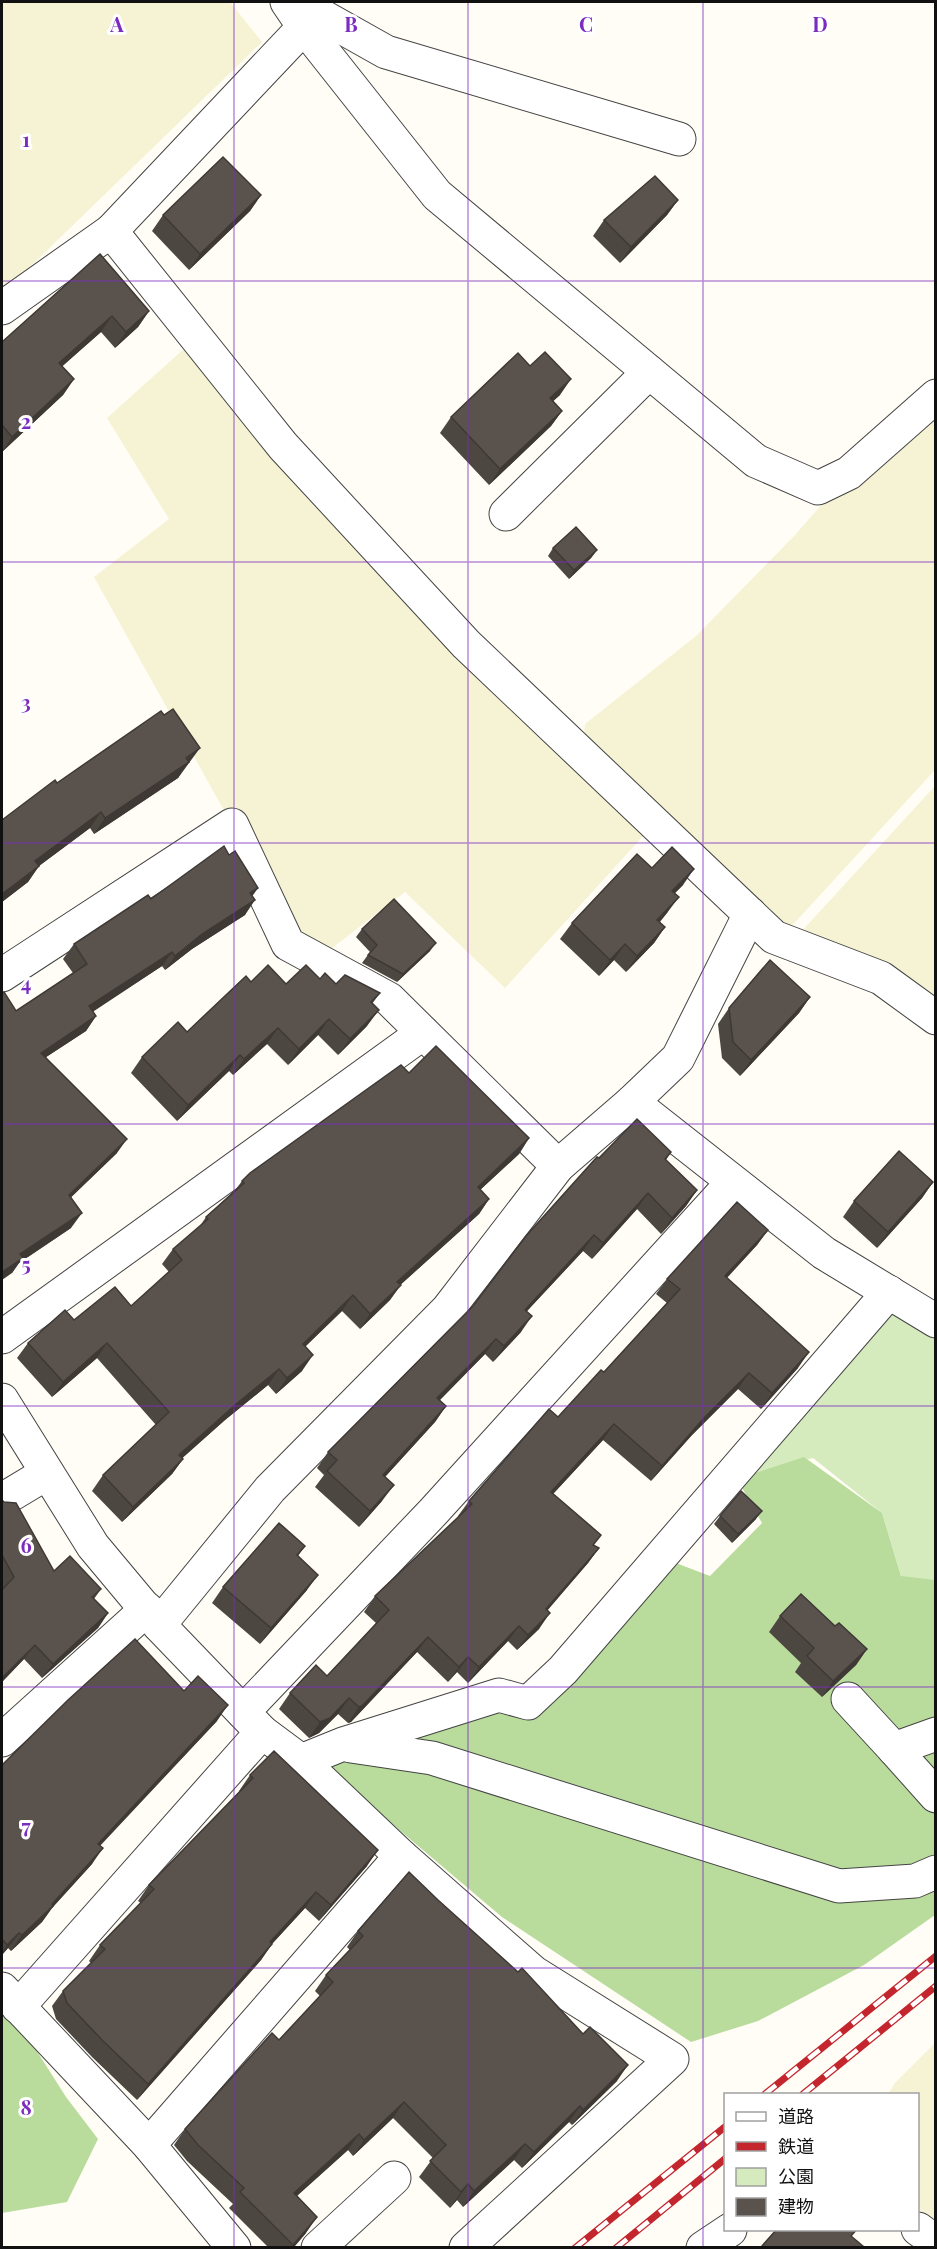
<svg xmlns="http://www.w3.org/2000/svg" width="937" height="2249" viewBox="0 0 937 2249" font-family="'Playfair Display','Noto Sans JP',serif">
<rect width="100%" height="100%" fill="#fffdf5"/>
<g fill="#f6f3d4">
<polygon points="2,2 230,2 262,42 2,294"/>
<polygon points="186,347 645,834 505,988 405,892 323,955 295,938 94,577 169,519 107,418"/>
<polygon points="935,396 935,770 787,931 583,741 585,724 696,636 795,535 849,473"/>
<polygon points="935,786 935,996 869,957 801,932"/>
<polygon points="935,2043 935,2223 918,2209 918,2094 888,2094 895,2083"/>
</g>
<polygon fill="#d5ebbd" points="886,1296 935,1328 935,1582 903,1582 882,1513 813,1458 737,1479"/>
<g fill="#b9dc9c">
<polygon points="804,1457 882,1513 901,1576 935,1580 935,1915 864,1965 758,2021 691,2042 502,1917 312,1756 528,1703 660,1557 710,1576 762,1523 737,1479"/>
<polygon points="2,2008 26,2034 66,2097 98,2139 67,2202 2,2213"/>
</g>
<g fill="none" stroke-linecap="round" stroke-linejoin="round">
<defs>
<g id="minor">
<polyline points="287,2 304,27 437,195 756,461 818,488 849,473 936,396"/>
<polyline points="297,2 386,52 679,139"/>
<polyline points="111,231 283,446 466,644 774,937 881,978 936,1018"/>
<polyline points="2,308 111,231 304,27"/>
<polyline points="506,514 649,372"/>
<polyline points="2,975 232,825 288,944 389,999 558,1166"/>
<polyline points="632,1102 824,1253 936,1321"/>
<polyline points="2,1337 423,1033"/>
<polyline points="2,1400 93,1546 159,1625 262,1732 301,1761 401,1856 533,1972 672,2059 466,2248"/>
<polyline points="2,1500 47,1473"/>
<polyline points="159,1625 270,1489 448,1309 558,1166 632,1102 678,1058 750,914"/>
<polyline points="848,1699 894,1749"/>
<polyline points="243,1712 434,1511 733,1182"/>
<polyline points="936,1734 894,1749 936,1796"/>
<polyline points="2,1740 147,1609"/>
<polyline points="351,1746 432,1758 839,1886 915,1881 936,1872"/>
<polyline points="301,1761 343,1744 499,1695 528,1703 563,1670 889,1292"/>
<polyline points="2,1989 149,2145 234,2248"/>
<polyline points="18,2007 262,1732"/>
<polyline points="149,2145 401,1856"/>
<polyline points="918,2229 936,2242"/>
<polyline points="318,2248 394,2178"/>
<polyline points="703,2248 730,2230"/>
</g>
</defs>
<use href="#minor" stroke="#444" stroke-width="35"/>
<use href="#minor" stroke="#fff" stroke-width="33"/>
<defs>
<g id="rail">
<polyline points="765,2094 936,1956"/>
<polyline points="803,2094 936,1986"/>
<polyline points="575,2248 726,2126"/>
<polyline points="616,2248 726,2158"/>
</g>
</defs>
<use href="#rail" stroke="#c4262e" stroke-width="7"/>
<use href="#rail" stroke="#fff" stroke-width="4.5" stroke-dasharray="14" stroke-linecap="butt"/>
</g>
<g fill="#4d4742">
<polygon points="261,195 250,211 189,270 152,231 163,215"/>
<polygon points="678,200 667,215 620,263 593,236 604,220"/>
<polygon points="100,254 149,311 138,327 115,348 101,332 62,366 74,379 63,395 2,452 2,342"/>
<polygon points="530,366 560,395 553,401 562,411 551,426 489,485 440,433 451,417"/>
<polygon points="553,548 597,550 591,558 569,579 548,556"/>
<polygon points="188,764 186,766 178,778 94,834 90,828 39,866 28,882 2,902 2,820 57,783"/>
<polygon points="229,855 258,888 252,896 245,915 192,949 165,970 162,966 93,1011 96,1016 86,1031 46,1057 117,1153 71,1197 71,1228 19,1263 12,1273 16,1011 73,973 63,959 74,944 151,899"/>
<polygon points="652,868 683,885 675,893 667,913 660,922 665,927 654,943 626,972 614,960 599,976 560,939 572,923"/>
<polygon points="362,929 430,951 397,982 362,963 370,952 356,937"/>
<polygon points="320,979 336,984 380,993 372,1004 367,1026 338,1055 318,1035 288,1065 267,1044 233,1075 229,1071 177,1121 131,1073 142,1057 187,1032 251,982 286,984"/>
<polygon points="810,997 799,1013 740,1076 722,1058 718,1024 729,1008"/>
<polygon points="409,1073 529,1138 519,1154 480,1190 489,1199 479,1214 400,1285 390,1300 360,1329 342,1311 305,1347 302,1371 276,1394 268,1385 225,1420 182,1458 183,1459 172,1474 122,1522 92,1491 103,1475 156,1425 97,1358 52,1397 17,1358 28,1343 74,1320 131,1306 169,1272 162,1264 173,1249 200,1226 206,1217 236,1189 242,1181"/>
<polygon points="671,1152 666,1160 697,1190 686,1206 661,1234 637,1209 592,1259 583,1251 527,1311 521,1332 493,1362 485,1354 440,1400 446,1406 435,1422 385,1477 382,1501 359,1527 315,1487 324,1475 317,1468 328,1452 473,1306 599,1158"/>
<polygon points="933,1182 922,1198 877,1248 843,1217 854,1201"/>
<polygon points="768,1230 757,1245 727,1278 798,1368 761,1409 738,1389 692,1435 651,1481 603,1440 553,1494 594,1545 599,1548 588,1563 547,1610 539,1629 517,1650 508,1641 468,1683 457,1672 448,1682 417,1652 351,1722 348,1723 338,1714 319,1733 309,1738 279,1709 290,1693 327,1676 376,1623 364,1612 375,1596 458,1517 458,1516 469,1501 558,1417 604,1372 667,1303 656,1294 667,1279"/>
<polygon points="2,1500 54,1571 101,1589 94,1599 108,1613 98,1628 42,1678 24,1659 2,1682"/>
<polygon points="720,1516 756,1519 732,1543 714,1524"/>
<polygon points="305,1546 298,1556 307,1590 260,1644 212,1603 223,1587"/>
<polygon points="780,1616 835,1626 867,1649 856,1665 822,1697 795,1672 801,1663 769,1632"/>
<polygon points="184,1691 217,1721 100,1846 92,1864 52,1908 42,1922 11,1951 8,1948 2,1955 2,1765"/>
<polygon points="250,1775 367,1866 319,1921 305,1908 272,1944 261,1960 137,2100 92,2057 56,2019 52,2006 63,1991 91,1963 89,1961 100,1945 141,1903 138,1901 149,1885 240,1792 239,1791"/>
<polygon points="358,1931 617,2081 572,2125 569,2122 522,2168 514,2160 463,2207 457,2200 450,2208 419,2177 433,2158 393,2118 353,2156 348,2150 297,2196 306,2233 294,2247 268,2247 229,2208 233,2204 187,2161 174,2145 185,2129 279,2040 320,1996 315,1991 326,1975 350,1950 347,1947"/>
</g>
<g fill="#3f3936">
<polygon points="261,195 250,211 189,270 200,254"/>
<polygon points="678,200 667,215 620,263 631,247"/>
<polygon points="149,311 138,327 115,348 126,332"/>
<polygon points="112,316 101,332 48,379 59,363"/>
<polygon points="74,379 63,395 2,452 12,437"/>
<polygon points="571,379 560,395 539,414 550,398"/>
<polygon points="562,411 551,426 489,485 500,469"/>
<polygon points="597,550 591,558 569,579 574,570"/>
<polygon points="200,748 178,778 94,834 105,818"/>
<polygon points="101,812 90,828 24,877 35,861"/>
<polygon points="39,866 28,882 2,902 2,894"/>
<polygon points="694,869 683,885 661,907 672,891"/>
<polygon points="258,888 248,902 250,893"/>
<polygon points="679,897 667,913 646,936 657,920"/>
<polygon points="255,900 245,915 192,949 165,970 175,956 202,934"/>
<polygon points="665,927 654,943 626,972 637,956"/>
<polygon points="436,943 430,951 397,982 403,974"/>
<polygon points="625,944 614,960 599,976 610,960"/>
<polygon points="172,952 162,966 79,1021 89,1006"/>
<polygon points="810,997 799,1013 740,1076 751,1060"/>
<polygon points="379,1010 367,1026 338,1055 350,1039"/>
<polygon points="96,1016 86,1031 31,1067 41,1053"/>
<polygon points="329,1019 318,1035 288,1065 299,1049"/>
<polygon points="278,1028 267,1044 233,1075 244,1059"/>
<polygon points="240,1055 229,1071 177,1121 188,1105"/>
<polygon points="529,1138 519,1154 467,1202 478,1187"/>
<polygon points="127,1139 117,1153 59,1209 69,1195"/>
<polygon points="933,1182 922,1198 877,1248 888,1232"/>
<polygon points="697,1190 686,1206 661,1234 672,1218"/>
<polygon points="648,1193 637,1209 592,1259 603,1243"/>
<polygon points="489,1199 479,1214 387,1297 397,1282"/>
<polygon points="82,1213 71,1228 19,1263 12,1273 2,1280 2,1272 20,1254"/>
<polygon points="768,1230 757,1245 714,1291 725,1276"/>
<polygon points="594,1235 583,1251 514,1325 525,1310"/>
<polygon points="401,1285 390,1300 360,1329 370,1314"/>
<polygon points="353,1295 342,1311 292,1359 303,1344"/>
<polygon points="532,1316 521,1332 493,1362 504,1346"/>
<polygon points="496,1339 485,1354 426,1414 437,1398"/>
<polygon points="107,1343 97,1358 52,1397 63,1382"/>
<polygon points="809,1352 798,1368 761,1409 772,1393"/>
<polygon points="313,1355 302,1371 276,1394 287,1378"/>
<polygon points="279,1369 268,1385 225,1420 169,1470 179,1455 235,1405"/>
<polygon points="749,1373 738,1389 692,1435 651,1481 662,1466 703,1419"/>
<polygon points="446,1406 435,1422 372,1491 383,1475"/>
<polygon points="614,1424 603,1440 540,1508 551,1492"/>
<polygon points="183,1459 172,1474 122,1522 133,1507"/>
<polygon points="394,1485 382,1501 359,1527 370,1511"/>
<polygon points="762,1511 756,1519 732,1543 738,1534"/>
<polygon points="599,1548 588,1563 535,1625 546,1609"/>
<polygon points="318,1575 307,1590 260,1644 271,1628"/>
<polygon points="108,1613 98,1628 42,1678 53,1664"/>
<polygon points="550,1613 539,1629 517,1650 528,1635"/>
<polygon points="519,1626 508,1641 468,1683 479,1667"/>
<polygon points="428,1637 417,1652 351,1722 348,1723 359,1707"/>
<polygon points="35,1645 24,1659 2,1682 2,1678"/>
<polygon points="867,1649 856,1665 822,1697 833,1681"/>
<polygon points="468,1657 457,1672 448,1682 459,1667"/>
<polygon points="349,1698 338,1714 319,1733 309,1738 320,1722"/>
<polygon points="228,1705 217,1721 87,1859 98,1844"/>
<polygon points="103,1848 92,1864 52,1908 42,1922 11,1951 22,1935"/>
<polygon points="378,1850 367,1866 319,1921 331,1905"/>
<polygon points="316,1892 305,1908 259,1958 270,1942"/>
<polygon points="19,1933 8,1948 2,1955 2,1953 7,1945"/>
<polygon points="272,1944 261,1960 137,2100 148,2084"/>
<polygon points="628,2065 617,2081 572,2125 583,2110"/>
<polygon points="404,2102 393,2118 353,2156 364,2140"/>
<polygon points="580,2106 569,2122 522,2168 534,2152"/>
<polygon points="359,2134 348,2150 282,2209 294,2193"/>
<polygon points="525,2144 514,2160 463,2207 474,2191"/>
<polygon points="468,2184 457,2200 450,2208 461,2192"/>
<polygon points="317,2217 306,2233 294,2247 291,2247"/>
</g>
<g fill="#5a524d" stroke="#3f3936" stroke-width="1.5">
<polygon points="223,157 261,195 200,254 163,215"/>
<polygon points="655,176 678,200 631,247 604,220"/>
<polygon points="100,254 149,311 126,332 112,316 59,363 74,379 12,437 2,425 2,342"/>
<polygon points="545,352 571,379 550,398 562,411 500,469 451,417 518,353 530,366"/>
<polygon points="576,527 597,550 574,570 553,548"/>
<polygon points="173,709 200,748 186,758 189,762 105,818 101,812 35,861 39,866 2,894 2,820 55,780 57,783 161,711 164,715"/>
<polygon points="224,846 229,855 235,851 258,888 250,893 255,900 202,934 175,956 172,952 89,1006 96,1016 41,1053 127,1139 69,1195 82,1213 20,1254 23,1258 2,1272 2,993 4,992 16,1011 87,964 74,944 148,895 151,899"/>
<polygon points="672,847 694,869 672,891 679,897 657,920 665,927 637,956 625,944 610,960 572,923 637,854 652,868"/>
<polygon points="394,899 436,943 403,974 368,955 377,945 362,929"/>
<polygon points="770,960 810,997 751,1060 733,1042 729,1008"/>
<polygon points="268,965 286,984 306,965 320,979 325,973 336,984 345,975 380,993 371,1002 379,1010 350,1039 329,1019 299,1049 278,1028 244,1059 240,1055 188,1105 142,1057 178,1022 187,1032 246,976 251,982"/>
<polygon points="436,1046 529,1138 478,1187 489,1199 397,1282 401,1285 370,1314 353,1295 303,1344 313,1355 287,1378 279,1369 235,1405 179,1455 183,1459 133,1507 103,1475 169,1412 107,1343 63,1382 28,1343 65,1310 74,1320 115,1287 131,1306 182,1260 173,1249 208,1219 206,1217 244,1183 242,1181 250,1173 401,1065 409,1073"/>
<polygon points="637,1119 671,1152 665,1159 697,1190 672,1218 648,1193 603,1243 594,1235 525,1310 532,1316 504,1346 496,1339 437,1398 446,1406 383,1475 394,1485 370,1511 327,1471 337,1460 328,1452 473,1306 526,1236 597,1157 599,1158"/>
<polygon points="899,1151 933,1182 888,1232 854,1201"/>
<polygon points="737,1202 768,1230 725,1276 809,1352 772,1393 749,1373 703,1419 662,1466 614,1424 551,1492 601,1535 593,1545 599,1548 546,1609 550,1613 528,1635 519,1626 479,1667 468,1657 459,1667 428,1637 362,1706 359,1707 349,1698 330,1718 320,1722 290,1693 316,1665 327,1676 389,1610 375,1596 472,1504 469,1501 549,1409 558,1417 601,1370 604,1372 680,1289 667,1279"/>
<polygon points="741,1491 762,1511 738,1534 720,1516"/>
<polygon points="2,1500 4,1502 16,1503 54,1571 70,1556 101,1589 92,1597 108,1613 53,1664 35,1645 2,1678 2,1590 14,1577 2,1555"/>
<polygon points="279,1523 305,1546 297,1555 318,1575 271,1628 223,1587"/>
<polygon points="801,1594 835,1626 839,1623 867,1649 833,1681 807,1656 814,1648 780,1616"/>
<polygon points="135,1639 184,1691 198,1676 228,1705 98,1844 103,1848 52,1904 53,1906 22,1935 19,1933 7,1945 2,1939 2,1765 68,1700"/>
<polygon points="274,1751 378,1850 331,1905 316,1892 270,1942 272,1944 148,2084 103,2041 67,2003 63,1991 105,1949 100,1945 154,1889 149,1885 253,1778 250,1775"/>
<polygon points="409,1872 438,1900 518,1972 522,1968 583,2034 590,2027 628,2065 583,2110 580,2106 534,2152 525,2144 474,2191 468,2184 461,2192 430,2161 446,2145 404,2102 364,2140 359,2134 294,2193 317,2217 293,2245 240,2192 244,2188 198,2145 185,2129 272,2033 279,2040 333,1982 326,1975 363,1936 358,1931"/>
<polygon points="777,2229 857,2229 851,2236 864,2247 764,2247 762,2246"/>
</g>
<path fill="none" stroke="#7b2cbf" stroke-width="1.5" stroke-opacity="0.55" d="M234,2v2246M468,2v2246M703,2v2246M2,281h934M2,562h934M2,843h934M2,1124h934M2,1406h934M2,1687h934M2,1968h934"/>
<g font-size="20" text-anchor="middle" font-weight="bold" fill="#7b2cbf" stroke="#fff" stroke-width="6" stroke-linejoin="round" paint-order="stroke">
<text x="117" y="32">A</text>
<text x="351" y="32">B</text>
<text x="586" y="32">C</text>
<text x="820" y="32">D</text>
<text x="26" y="147">1</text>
<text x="26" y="429">2</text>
<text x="26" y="710">3</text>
<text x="26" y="991">4</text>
<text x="26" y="1272">5</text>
<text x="26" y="1553">6</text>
<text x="26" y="1834">7</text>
<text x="26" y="2115">8</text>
</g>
<rect width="937" height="2249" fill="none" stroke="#111111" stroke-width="6"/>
<rect x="724" y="2093" width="195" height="138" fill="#ffffff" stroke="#a0a0a0" stroke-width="1.5"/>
<rect x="736" y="2112" width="30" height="9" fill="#ffffff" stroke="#a0a0a0" stroke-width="1.5"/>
<text x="778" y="2123" font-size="18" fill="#111111">道路</text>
<rect x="736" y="2142" width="30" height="9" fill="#c4262e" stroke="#a0a0a0" stroke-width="1.5"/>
<text x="778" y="2153" font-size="18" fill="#111111">鉄道</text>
<rect x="736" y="2168" width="30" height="18" fill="#d5ebbd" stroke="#a0a0a0" stroke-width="1.5"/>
<text x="778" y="2183" font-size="18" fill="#111111">公園</text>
<rect x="736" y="2198" width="30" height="18" fill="#5a524d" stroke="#a0a0a0" stroke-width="1.5"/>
<text x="778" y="2213" font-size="18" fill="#111111">建物</text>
</svg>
